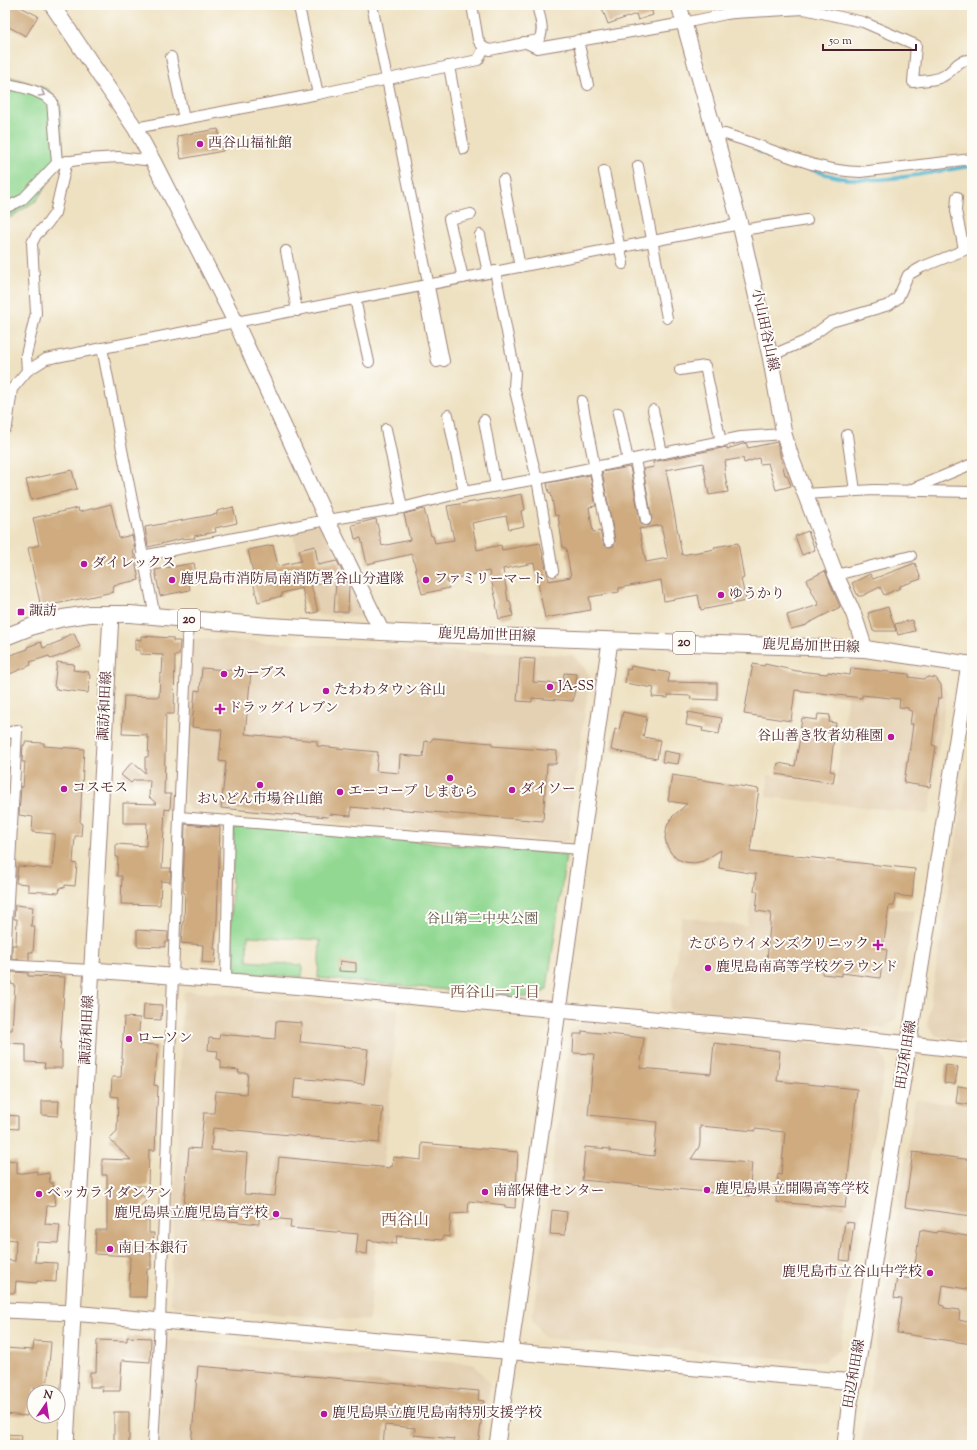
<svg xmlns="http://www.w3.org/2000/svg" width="977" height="1450" viewBox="0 0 977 1450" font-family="'Sorts Mill Goudy','Noto Serif JP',serif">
<rect width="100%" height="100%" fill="#fdfcf7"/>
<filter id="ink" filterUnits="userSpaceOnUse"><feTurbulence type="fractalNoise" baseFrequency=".025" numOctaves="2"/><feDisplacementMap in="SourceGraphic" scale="8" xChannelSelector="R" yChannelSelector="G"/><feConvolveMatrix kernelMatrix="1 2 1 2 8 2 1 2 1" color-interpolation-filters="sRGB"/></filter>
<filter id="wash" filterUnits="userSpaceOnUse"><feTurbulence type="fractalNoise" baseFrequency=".012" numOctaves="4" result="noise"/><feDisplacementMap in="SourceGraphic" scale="16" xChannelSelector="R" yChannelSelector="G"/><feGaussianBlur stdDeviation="0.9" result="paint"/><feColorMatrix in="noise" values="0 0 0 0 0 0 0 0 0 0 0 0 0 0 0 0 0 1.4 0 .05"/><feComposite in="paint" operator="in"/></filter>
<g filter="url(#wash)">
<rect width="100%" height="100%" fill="#eee1c1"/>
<g fill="#e4d1b4">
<polygon points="320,523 367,618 318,615 307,559 299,559 291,529"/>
<polygon points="195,638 395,649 573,655 590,675 573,798 569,839 564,842 190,810 185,803 185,791 191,641"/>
<polygon points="850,665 934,674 947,692 929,814 766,797 768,775 836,784 847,699"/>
<polygon points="972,743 972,1041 936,1036 927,1024"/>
<polygon points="752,892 914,911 896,1019 884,1028 838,1027 669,1010 682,917 747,926"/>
<polygon points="185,991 398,1009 369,1321 175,1307 170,1302 183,995"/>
<polygon points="583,1023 878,1049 886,1061 840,1349 824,1362 545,1338 532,1320 570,1030"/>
<polygon points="915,1099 972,1107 972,1445 861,1445"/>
<polygon points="171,1339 474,1364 490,1384 482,1445 159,1445 166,1342"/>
</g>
<g fill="#92d892" stroke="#6e7c5e">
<polygon points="5,75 48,89 60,104 63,156 37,200 5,221"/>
<polygon points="241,825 566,855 547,989 536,998 318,978 320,940 248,936 247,961 302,965 302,977 235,973 229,967 234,829"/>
</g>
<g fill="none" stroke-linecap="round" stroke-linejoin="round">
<g stroke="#53b7d2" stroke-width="3.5">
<polyline points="758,151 772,156"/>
<path d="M793,163c16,6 40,15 57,16 41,3 82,-7 122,-13"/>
</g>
</g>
<g id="blocks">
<g fill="#cfab7f" fill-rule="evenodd">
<polygon points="5,5 17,5 38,16 26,36 5,25"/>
<polygon points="601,5 657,5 658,6 651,9 653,15 638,20 636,14 608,24"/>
<polygon points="218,129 223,151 181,159 177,136"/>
<path d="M777,442l8,33h2l4,11 -15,4 -8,-27 -8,1 -1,-6 -15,5 -1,-5 -18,3 1,6 -2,1 4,24 -19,3 -6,-32 -37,7 16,85 33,-6 -1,-2 24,-4 6,35 -3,1 5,22 -45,9 -3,-15 -34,6 -3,-21 -42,8v4l-30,5 2,13 -46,8 -11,-55 -31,6 5,32h2l3,15 -14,3 -3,-15h1l-8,-33 -42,9 2,8 -27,6 -10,-40 -45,10 -6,-26 -6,1 -3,-14 24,-6 6,27 28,-6 -6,-26 20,-5 7,27h2l2,7 19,-3 -7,-34 44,-7v1l31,-6 3,16 -4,1 3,15 -15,3 -3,-13 -34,7 5,27 24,-5 1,5 38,-7 9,38 22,-4 -5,-29h-3l-5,-33 -3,1 -4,-23h-2l-2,-10 43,-8 6,31 -7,1 4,25 7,-1 4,14 6,2 4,-1 1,-6 -13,-68 28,-5 10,54 1,3 6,2 3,-1 2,-6 -9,-50 11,-2 -1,-5 74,-15v2l19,-6 2,5zM661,525l7,33 -22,4 -7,-33z"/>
<polygon points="72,470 77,489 31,500 26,480"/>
<polygon points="111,504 119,538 132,535 135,550 133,550 139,580 114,585 113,592 41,607 28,548 39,545 33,518 78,508 79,512"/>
<polygon points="233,507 237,523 215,528 216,532 194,536 195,538 181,539 148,547 145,527 217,514 217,511"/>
<polygon points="808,531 815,550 802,555 795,536"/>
<polygon points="273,545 278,566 301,561 299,550 315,546 318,565 337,561 349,586 348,612 334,612 336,580 311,584 318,612 308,614 302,588 282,593 282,596 258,602 251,572 253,572 248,550"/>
<polygon points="194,563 198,583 189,584 190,590 160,596 155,570"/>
<polygon points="915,563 921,579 900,586 900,588 884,595 880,587 862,596 858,596 852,583 870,574 873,579"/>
<polygon points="825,571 840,607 807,624 807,625 791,629 787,615 819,605 806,580"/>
<polygon points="888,607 896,631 873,631 868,613"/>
<polygon points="912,620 915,631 898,635 895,624"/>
<polygon points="74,633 80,647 57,657 50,659 49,656 30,662 31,665 5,676 5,657 28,649 27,647 41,642 43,648 63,640 62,638"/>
<polygon points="141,636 173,638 173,641 180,641 179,655 175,655 174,714 166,714 164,794 171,794 170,810 165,809 162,868 171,868 170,882 161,881 160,905 121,904 122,876 117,876 118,857 116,857 116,844 146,846 147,823 123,823 123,803 157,804 149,797 150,780 134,780 131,783 121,775 132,762 145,773 145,757 148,757 149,738 147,738 147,735 122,734 124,696 159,697 160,674 162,674 163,655 140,654 140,650 135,650 135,639 141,640"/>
<polygon points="520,658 535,659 533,682 563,684 564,673 577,674 573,701 532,698 532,702 517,701"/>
<polygon points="57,662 74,664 73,670 89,672 88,674 90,675 88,693 55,689 56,687 54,687"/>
<polygon points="753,664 764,666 765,664 797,671 827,674 828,672 850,675 851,668 909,674 909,677 923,679 929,677 936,678 941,685 942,698 938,698 932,745 936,746 930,787 904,783 907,762 908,762 913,724 910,724 912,711 908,710 908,708 899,707 900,699 862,695 862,698 795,690 791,721 744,714"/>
<polygon points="631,666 670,673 668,682 717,683 717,700 690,699 691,696 668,695 668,698 652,697 654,688 625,683 627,669 630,670"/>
<polygon points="202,668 251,672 245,734 317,741 317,746 378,752 376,771 399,773 400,755 423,757 425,741 430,742 433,738 492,743 492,746 557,751 556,764 547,764 543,821 382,808 382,810 351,807 351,816 329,814 328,817 293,814 293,815 221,808 226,762 219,761 222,730 192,727 195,690 200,691"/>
<polygon points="623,712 647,717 643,737 660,740 657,759 611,750 615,729 619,730"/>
<polygon points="688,712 722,718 719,734 702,731 703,728 686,725"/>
<polygon points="818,714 830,715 829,722 836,723 830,771 835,772 833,783 776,774 778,763 795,766 801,732 800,732 802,718 817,720"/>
<polygon points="25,742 44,743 44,746 84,749 80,823 82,824 81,836 75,836 73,863 77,864 75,886 65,885 65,888 60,887 59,893 28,891 28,884 16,883 18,866 52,869 55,842 55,834 32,832 33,817 19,815 21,787 23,787 25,762 22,762 23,745 25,745"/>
<polygon points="664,751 680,754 678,764 662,762"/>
<polygon points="672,775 759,789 750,851 915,869 912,897 895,895 894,906 889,906 883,949 887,950 885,964 882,964 880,978 842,973 842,976 822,974 823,966 767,960 771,913 756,911 758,891 754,891 756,874 719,868 721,850 703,861 694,863 685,862 677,859 671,853 667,846 665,838 667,826 672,817 687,804 668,801"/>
<polygon points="185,824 220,827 217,920 214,949 216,949 215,963 202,962 203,945 181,943 183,921 184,921 185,893 183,892"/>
<polygon points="15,905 33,907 31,926 35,926 33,952 29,952 29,960 12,959 12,945 16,945 17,919 14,919"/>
<polygon points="137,930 168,932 168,942 165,942 165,947 137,946"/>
<polygon points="340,961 356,963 356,972 339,971"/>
<polygon points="11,972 28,973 28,976 65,977 60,1050 62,1050 62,1068 44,1068 45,1063 26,1062 26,1044 7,1043 8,1030 12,1030 15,985 11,984"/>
<polygon points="144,1004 162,1005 161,1020 143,1019"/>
<polygon points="124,1017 140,1018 138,1044 158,1045 154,1085 158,1086 155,1150 149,1150 148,1186 132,1186 147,1200 133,1213 149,1213 149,1233 154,1233 153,1248 151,1248 151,1269 147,1269 146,1297 129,1297 130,1256 95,1254 96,1230 107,1230 107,1175 102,1175 102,1159 131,1160 109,1139 117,1131 118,1097 111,1096 112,1077 121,1077"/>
<polygon points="276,1021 302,1023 300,1042 368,1049 364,1084 295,1078 293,1098 383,1107 379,1143 213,1128 211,1150 247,1153 244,1194 275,1196 279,1157 390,1168 390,1166 392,1167 393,1157 421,1160 422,1143 518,1152 515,1208 505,1207 505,1205 469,1201 468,1213 451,1214 449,1237 443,1236 442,1240 397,1236 396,1244 368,1240 367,1254 356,1253 358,1234 290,1228 291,1220 259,1217 259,1224 183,1216 189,1148 200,1149 204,1113 214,1113 216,1091 246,1094 248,1073 238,1073 239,1070 221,1068 221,1060 217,1059 218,1051 208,1050 209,1038 219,1039 220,1034 275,1039"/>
<polygon points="582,1031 644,1038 640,1068 711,1074 714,1043 780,1051 777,1081 857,1089 845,1208 776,1202 778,1174 781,1175 785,1132 755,1129 755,1131 700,1126 700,1142 699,1147 691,1159 752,1163 749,1196 582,1180 585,1147 610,1149 610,1151 654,1156 657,1122 588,1115 594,1054 573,1053 574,1034 582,1034"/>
<polygon points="946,1065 958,1067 955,1084 944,1083"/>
<polygon points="958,1086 972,1088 972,1105 956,1103"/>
<polygon points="42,1101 59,1101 58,1116 42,1115"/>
<polygon points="5,1115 18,1116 18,1129 5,1128"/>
<polygon points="913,1152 972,1160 972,1216 905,1207"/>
<polygon points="5,1160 17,1161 17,1174 37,1171 37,1175 49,1173 50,1183 53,1183 56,1205 47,1206 45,1224 60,1225 58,1243 37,1242 35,1262 57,1263 56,1282 37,1281 37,1283 16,1281 15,1293 5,1293 5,1260 15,1261 16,1240 5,1239"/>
<polygon points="552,1210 567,1212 565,1235 550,1234"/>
<polygon points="845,1222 854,1223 849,1261 840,1260"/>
<polygon points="920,1230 937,1233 938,1231 972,1237 972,1290 943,1285 940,1305 944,1306 944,1308 960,1310 959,1320 972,1323 972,1344 897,1333 902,1299 894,1298 897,1277 913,1279"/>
<polygon points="127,1337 151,1338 150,1362 122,1360 120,1391 102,1391 103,1387 90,1387 90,1372 96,1372 97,1340 127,1341"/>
<polygon points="34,1341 51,1342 47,1389 34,1388 34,1407 28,1406 27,1416 5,1414 5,1348 33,1350"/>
<polygon points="198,1366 479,1391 478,1400 484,1401 478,1445 454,1445 454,1439 414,1435 415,1428 385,1425 383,1445 191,1445"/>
<rect x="114" y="1412" width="15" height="33"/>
<polygon points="5,1434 22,1435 21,1445 5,1445"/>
</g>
</g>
</g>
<g filter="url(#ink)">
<use href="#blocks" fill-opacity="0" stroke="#9c8076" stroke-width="1"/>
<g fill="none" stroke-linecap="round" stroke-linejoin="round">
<defs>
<g id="street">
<polyline points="372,5 444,361"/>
<path d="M472,5l6,35 6,8 6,2 48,-10c8,-8 1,-25 -1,-35"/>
<polyline points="299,7 318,94"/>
<path d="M726,14l8,-1 70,-4 59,13 53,23 -3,37c10,-2 24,-1 32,-7 12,-7 11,-16 27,-15"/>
<polyline points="578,40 588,85"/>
<polyline points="524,42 537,48 684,23 726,14 734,5"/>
<polyline points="171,57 184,119"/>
<polyline points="449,66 464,149"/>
<path d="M5,83c17,5 33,6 47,18l5,62"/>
<polyline points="135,128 318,94 478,60 484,48"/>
<path d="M716,135l9,-1c44,13 88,37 135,38l112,-13"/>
<polyline points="638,166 667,318"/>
<polyline points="604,171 623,264"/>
<polyline points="503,180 520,267"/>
<polyline points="957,197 956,211 964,249"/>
<polyline points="5,208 22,200 57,163 86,159 119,157 153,161"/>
<polyline points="742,230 807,220"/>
<polyline points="480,235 488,273"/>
<polyline points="286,251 297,311"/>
<polyline points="495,271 515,373 514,387 537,479 553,571"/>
<polyline points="463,278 449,219 471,214"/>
<polyline points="422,286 437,362"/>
<polyline points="355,299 369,362"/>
<polyline points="102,348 155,617"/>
<polyline points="770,356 805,341 831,322 889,305 898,298 908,275 922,267 972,247"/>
<polyline points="680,370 705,366 721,442"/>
<polyline points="27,371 26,355 36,313 32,243 36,235 47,224 55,213 67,161"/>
<polyline points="582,401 609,541"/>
<polyline points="653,410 662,453"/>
<polyline points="618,413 628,460"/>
<polyline points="448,415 464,492"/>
<polyline points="484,420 496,486"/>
<polyline points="5,429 7,426 12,389 27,371 46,359 740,224"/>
<polyline points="386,429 402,508"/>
<polyline points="847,435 855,491"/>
<polyline points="635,459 646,520"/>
<polyline points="912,489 972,464"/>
<polyline points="805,494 874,490 972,492"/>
<polyline points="142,556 327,520 402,508 464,492 537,479 741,437 784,434"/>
<polyline points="836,575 911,556"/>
<polyline points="5,734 17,730 5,959"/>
<polyline points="179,817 580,849"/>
<polyline points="5,965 91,970"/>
<polyline points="226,980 229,820"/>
<polyline points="153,1445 160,1321 179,817 188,620"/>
</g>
<g id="secondary">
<polyline points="52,5 135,128 153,161 236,323 327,520 382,632"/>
<polyline points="679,5 740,224 770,356 784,434 791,457 836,575 854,615 865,649"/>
<path d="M91,970c181,13 361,30 541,47 113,11 227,20 340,34"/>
<polyline points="5,1310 72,1313 854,1382"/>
<polyline points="66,1445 111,614"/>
<polyline points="497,1445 610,641"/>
<polyline points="845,1445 849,1407 858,1362 969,664"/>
</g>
<polyline id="primary" points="5,637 33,626 63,618 89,614 130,614 268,626 401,633 865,649 972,665"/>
</defs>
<use href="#street" stroke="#9c8076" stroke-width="12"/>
<use href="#secondary" stroke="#9c8076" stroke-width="17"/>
<use href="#primary" stroke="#9c8076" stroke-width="18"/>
<use href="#street" stroke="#fff" stroke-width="10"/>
<use href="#secondary" stroke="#fff" stroke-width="15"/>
<use href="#primary" stroke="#fff" stroke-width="16"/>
</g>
<defs><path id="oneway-chevron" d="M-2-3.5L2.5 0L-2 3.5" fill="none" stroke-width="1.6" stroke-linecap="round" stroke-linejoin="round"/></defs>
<use stroke="#ae9aa0" href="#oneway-chevron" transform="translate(42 94) rotate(30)"/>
</g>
<g fill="#b5179e" stroke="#fdfcf7" stroke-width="1.5">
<circle cx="200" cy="144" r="4"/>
<circle cx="84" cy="564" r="4"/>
<circle cx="172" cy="580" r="4"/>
<circle cx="426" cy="580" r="4"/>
<circle cx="721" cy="595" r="4"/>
<rect x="17" y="608" width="8" height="8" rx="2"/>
<circle cx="224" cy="674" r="4"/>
<circle cx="550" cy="687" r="4"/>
<circle cx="326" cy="691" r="4"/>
<path d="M218 703h4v4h4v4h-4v4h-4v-4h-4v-4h4z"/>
<circle cx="891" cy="737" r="4"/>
<circle cx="450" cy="778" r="4"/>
<circle cx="260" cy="785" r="4"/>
<circle cx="64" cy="789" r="4"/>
<circle cx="512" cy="790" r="4"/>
<circle cx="340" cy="792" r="4"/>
<path d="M876 939h4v4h4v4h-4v4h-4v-4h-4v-4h4z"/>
<circle cx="708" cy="968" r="4"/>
<circle cx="129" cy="1039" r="4"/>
<circle cx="707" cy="1190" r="4"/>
<circle cx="485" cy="1192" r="4"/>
<circle cx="39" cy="1194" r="4"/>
<circle cx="276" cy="1214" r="4"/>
<circle cx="110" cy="1249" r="4"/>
<circle cx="930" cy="1273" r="4"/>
<circle cx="324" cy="1414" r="4"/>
</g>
<g text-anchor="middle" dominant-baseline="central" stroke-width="4" stroke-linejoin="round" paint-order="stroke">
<g fill="#fdfcf7" stroke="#806168" stroke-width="1">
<rect x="178" y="609" width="22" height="22" rx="3"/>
<rect x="673" y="632" width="22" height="22" rx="3"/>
</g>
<g font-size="13" font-weight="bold" fill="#4a1f2b">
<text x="189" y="620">20</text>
<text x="684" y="643">20</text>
</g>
<g font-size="14" fill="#4a1f2b" stroke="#fdfcf7" text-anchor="start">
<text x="208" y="144">西谷山福祉館</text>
<text x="92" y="564">ダイレックス</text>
<text x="180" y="580">鹿児島市消防局南消防署谷山分遣隊</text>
<text x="434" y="580">ファミリーマート</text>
<text x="729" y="595">ゆうかり</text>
<text x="29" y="612">諏訪</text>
<text x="232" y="674">カーブス</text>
<text x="558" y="687">JA-SS</text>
<text x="334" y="691">たわわタウン谷山</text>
<text x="228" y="709">ドラッグイレブン</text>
<text x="883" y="737" text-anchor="end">谷山善き牧者幼稚園</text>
<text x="72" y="789">コスモス</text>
<text x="520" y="790">ダイソー</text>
<text x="348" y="792">エーコープ</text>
<text x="450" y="793" text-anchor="middle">しまむら</text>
<text x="260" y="800" text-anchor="middle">おいどん市場谷山館</text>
<text x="869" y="945" text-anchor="end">たびらウイメンズクリニック</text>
<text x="716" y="968">鹿児島南高等学校グラウンド</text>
<text x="137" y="1039">ローソン</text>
<text x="715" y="1190">鹿児島県立開陽高等学校</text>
<text x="493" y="1192">南部保健センター</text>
<text x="47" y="1194">ベッカライダンケン</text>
<text x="268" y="1214" text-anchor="end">鹿児島県立鹿児島盲学校</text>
<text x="118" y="1249">南日本銀行</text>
<text x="922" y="1273" text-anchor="end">鹿児島市立谷山中学校</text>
<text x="332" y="1414">鹿児島県立鹿児島南特別支援学校</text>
</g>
<g font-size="14" fill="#4a1f2b" stroke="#fdfcf7">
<text transform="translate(764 330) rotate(78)">小山田谷山線</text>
<text transform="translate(487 636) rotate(2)">鹿児島加世田線</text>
<text transform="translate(811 647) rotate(2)">鹿児島加世田線</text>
<text transform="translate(106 706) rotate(-87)">諏訪和田線</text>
<text transform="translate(88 1030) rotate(-87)">諏訪和田線</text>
<text transform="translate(907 1055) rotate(-81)">田辺和田線</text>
<text transform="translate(855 1374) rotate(-80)">田辺和田線</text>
</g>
<g font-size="14" fill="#60564a" stroke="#fdfcf7">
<text x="482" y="920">谷山第二中央公園</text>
</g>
<g font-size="15" fill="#795048" stroke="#fdfcf7">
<text x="495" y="993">西谷山一丁目</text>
</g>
<g font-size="16" fill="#795048" stroke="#fdfcf7">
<text x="405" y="1221">西谷山</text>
</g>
</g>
<rect width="977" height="1450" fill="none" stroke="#fdfcf7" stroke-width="20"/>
<g transform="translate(46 1404) rotate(13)"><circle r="19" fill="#fdfcf7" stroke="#b5a4a5"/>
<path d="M0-3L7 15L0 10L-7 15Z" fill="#b5179e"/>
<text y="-6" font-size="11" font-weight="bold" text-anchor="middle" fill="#4a1f2b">N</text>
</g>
<path d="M823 44v6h93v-6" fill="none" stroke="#4a1f2b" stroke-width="2"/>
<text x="829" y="44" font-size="12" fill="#4a1f2b" stroke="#fdfcf7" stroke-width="3" paint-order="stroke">50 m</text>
</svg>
